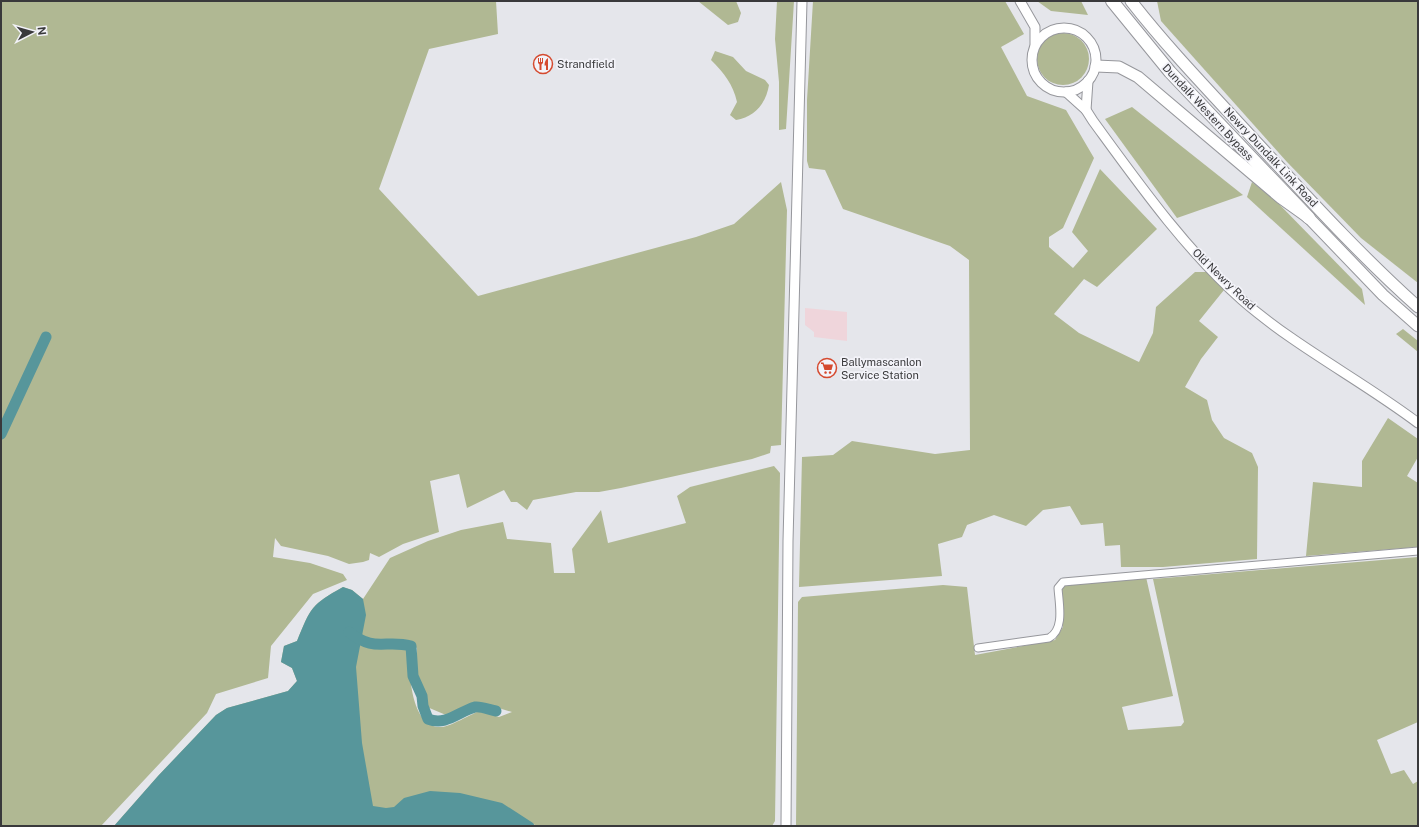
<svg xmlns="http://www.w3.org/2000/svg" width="1419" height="827" viewBox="0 0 1419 827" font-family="'Public Sans',sans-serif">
<rect width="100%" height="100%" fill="#e5e6eb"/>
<polygon fill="#efd5db" points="805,308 847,312 847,341 814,337 814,332 805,325"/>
<g fill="#b0b893">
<polygon points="1,1 496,1 498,34 429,49 379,189 478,296 696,237 734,224 781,182 787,210 781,445 771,446 770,453 752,459 621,488 599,492 576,492 533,500 527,510 517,502 511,502 504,490 467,508 459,474 430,481 439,532 403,544 379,557 370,553 369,560 363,562 349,564 328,556 281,546 275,538 273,557 310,563 343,574 347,580 313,594 271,646 268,678 216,694 207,713 101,826 1,826"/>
<polygon points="698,1 736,1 741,13 738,22 728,25"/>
<polygon points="777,1 794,1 786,129 779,130 779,82 775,39"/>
<polygon points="813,1 1005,1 1024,34 1001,47 1027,96 1066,110 1094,158 1063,228 1049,237 1049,247 1073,268 1088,251 1072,232 1100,169 1157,229 1097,287 1084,279 1054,314 1079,333 1139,362 1153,333 1156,307 1195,272 1207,272 1224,290 1199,321 1218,337 1201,359 1185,387 1207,400 1212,420 1224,438 1252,453 1258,467 1257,559 1163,567 1121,567 1120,545 1105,546 1103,523 1081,525 1070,506 1043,510 1026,526 994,515 967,525 962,537 938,544 942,576 799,587 802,457 833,455 852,441 935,454 970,450 969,260 950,246 843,209 825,170 809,168 807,161 807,100"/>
<polygon points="1037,1 1081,1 1088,15 1051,11"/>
<polygon points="1157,1 1418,1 1418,283 1361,238 1287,162 1161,21"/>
<circle cx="1063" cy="59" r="26"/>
<path d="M715,51l18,6 13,14 19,9 4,5c-3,18 -14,32 -33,35l-6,-5 7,-13c-4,-18 -13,-29 -26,-42z"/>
<polygon points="1132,107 1243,195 1177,218 1105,119"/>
<polygon points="1252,182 1277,202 1362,289 1365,305 1247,197"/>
<polygon points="1403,329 1418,341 1418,352 1396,334"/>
<polygon points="1388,418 1418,439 1418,457 1407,476 1418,483 1418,547 1306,556 1313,482 1362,487 1362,461"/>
<path d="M774,466l6,7 -5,348 -3,5h-236l-2,-2 1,2h-312l125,-188 25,11 27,-3 9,3c0,22 1,80 33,78 9,-1 28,-12 37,-16l20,6 13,-5 -30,-9 -36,12 -19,-8 -1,-12 -9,-19v-28l-11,-7h-31l-24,-11 -38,42 -199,154 44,-50 58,-61 11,-7 61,-17 9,-10 -5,-13 -11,-6 3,-16 13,-5c14,-34 14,-36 46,-54l9,3 11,9 27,-41 38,-17 33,-11 42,-8 4,17 44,4 3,30h21l-3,-24 29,-39 7,33 78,-20 -9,-27 13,-9z"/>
<polygon points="1418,557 1418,722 1377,740 1391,774 1404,770 1413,784 1418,781 1418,826 796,826 798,602 802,597 943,585 967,587 975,655 1055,640 1063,627 1062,588 1065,585 1146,577 1173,696 1122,707 1128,730 1181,726 1184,722 1153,579"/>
</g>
<path fill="#57969b" d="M343,587l9,3 11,9 3,16 -10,52 6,76 11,63 13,2 8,-1 10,-9 26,-7 30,2 42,10 31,20 2,3h-421l44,-50 58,-61 11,-7 61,-17 9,-10 -5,-13 -11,-6 3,-16 13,-5c14,-34 14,-36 46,-54z"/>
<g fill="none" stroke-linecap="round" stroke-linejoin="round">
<g stroke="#57969b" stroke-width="11">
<polyline points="1,434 46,337"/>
<path d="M349,632c26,21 36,7 62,14l2,30 9,20 1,10 5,13c18,7 30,-7 47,-12 6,-1 15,3 21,4"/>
</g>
<defs>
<path id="minor" d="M978,648l71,-10c16,-9 10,-34 9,-50l5,-6 355,-31"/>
<g id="secondary">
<polyline points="1020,1 1035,27 1035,45"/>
<circle cx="1064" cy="60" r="32"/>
<path d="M1066,92l20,18 7,11c46,63 91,127 149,179 54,47 119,80 176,123"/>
<polyline points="1086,110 1088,81"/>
<polyline points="786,826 788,541 802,1"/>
</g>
<g id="trunk">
<path d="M1131,1c39,50 84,96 127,143 52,56 103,112 160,163"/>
<polyline points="1096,66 1119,67 1138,77 1281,198 1309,218 1383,295 1418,326"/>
</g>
<polyline id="motorway" points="1112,1 1170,72 1309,218"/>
</defs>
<use href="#minor" stroke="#96979c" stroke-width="9"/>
<use href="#secondary" stroke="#96979c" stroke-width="11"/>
<use href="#trunk" stroke="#96979c" stroke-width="13"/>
<use href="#motorway" stroke="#96979c" stroke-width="14"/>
<use href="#minor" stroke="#fff" stroke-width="7"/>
<use href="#secondary" stroke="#fff" stroke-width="9"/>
<use href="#trunk" stroke="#fff" stroke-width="11"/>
<use href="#motorway" stroke="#fff" stroke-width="12"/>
</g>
<defs>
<symbol id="restaurant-ring" viewBox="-11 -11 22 22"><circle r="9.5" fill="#f3f3f9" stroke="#d54a2f" stroke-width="1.5"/><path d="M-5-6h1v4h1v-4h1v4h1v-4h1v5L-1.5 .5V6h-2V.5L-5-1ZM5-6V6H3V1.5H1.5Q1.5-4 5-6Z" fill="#d54a2f"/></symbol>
<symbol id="supermarket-ring" viewBox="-11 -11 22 22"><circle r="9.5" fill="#f3f3f9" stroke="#d54a2f" stroke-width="1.5"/><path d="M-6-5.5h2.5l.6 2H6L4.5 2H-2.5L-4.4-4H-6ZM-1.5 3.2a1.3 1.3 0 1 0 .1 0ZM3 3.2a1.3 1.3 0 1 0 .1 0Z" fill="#d54a2f"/></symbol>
</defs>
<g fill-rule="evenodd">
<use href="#restaurant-ring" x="532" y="53" width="22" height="22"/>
<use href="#supermarket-ring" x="816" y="357" width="22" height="22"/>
</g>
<g text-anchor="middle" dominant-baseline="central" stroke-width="3.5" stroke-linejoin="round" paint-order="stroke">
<g font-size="11" fill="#39393b" stroke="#f3f3f9" text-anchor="start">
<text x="557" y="64">Strandfield</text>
<text x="841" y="362">Ballymascanlon<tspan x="841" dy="13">Service Station</tspan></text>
</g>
<g font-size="11" fill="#39393b" stroke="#f3f3f9">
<text transform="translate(1208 112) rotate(47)">Dundalk Western Bypass</text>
<text transform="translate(1271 157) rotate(47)">Newry Dundalk Link Road</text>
<text transform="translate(1224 279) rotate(44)">Old Newry Road</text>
</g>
</g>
<rect width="1419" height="827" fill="none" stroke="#39393b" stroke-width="4"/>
<g transform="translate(32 32) rotate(84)" stroke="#f3f3f9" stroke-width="3" paint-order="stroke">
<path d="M0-3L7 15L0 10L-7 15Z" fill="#39393b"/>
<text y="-6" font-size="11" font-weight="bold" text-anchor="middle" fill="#39393b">N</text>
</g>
</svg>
